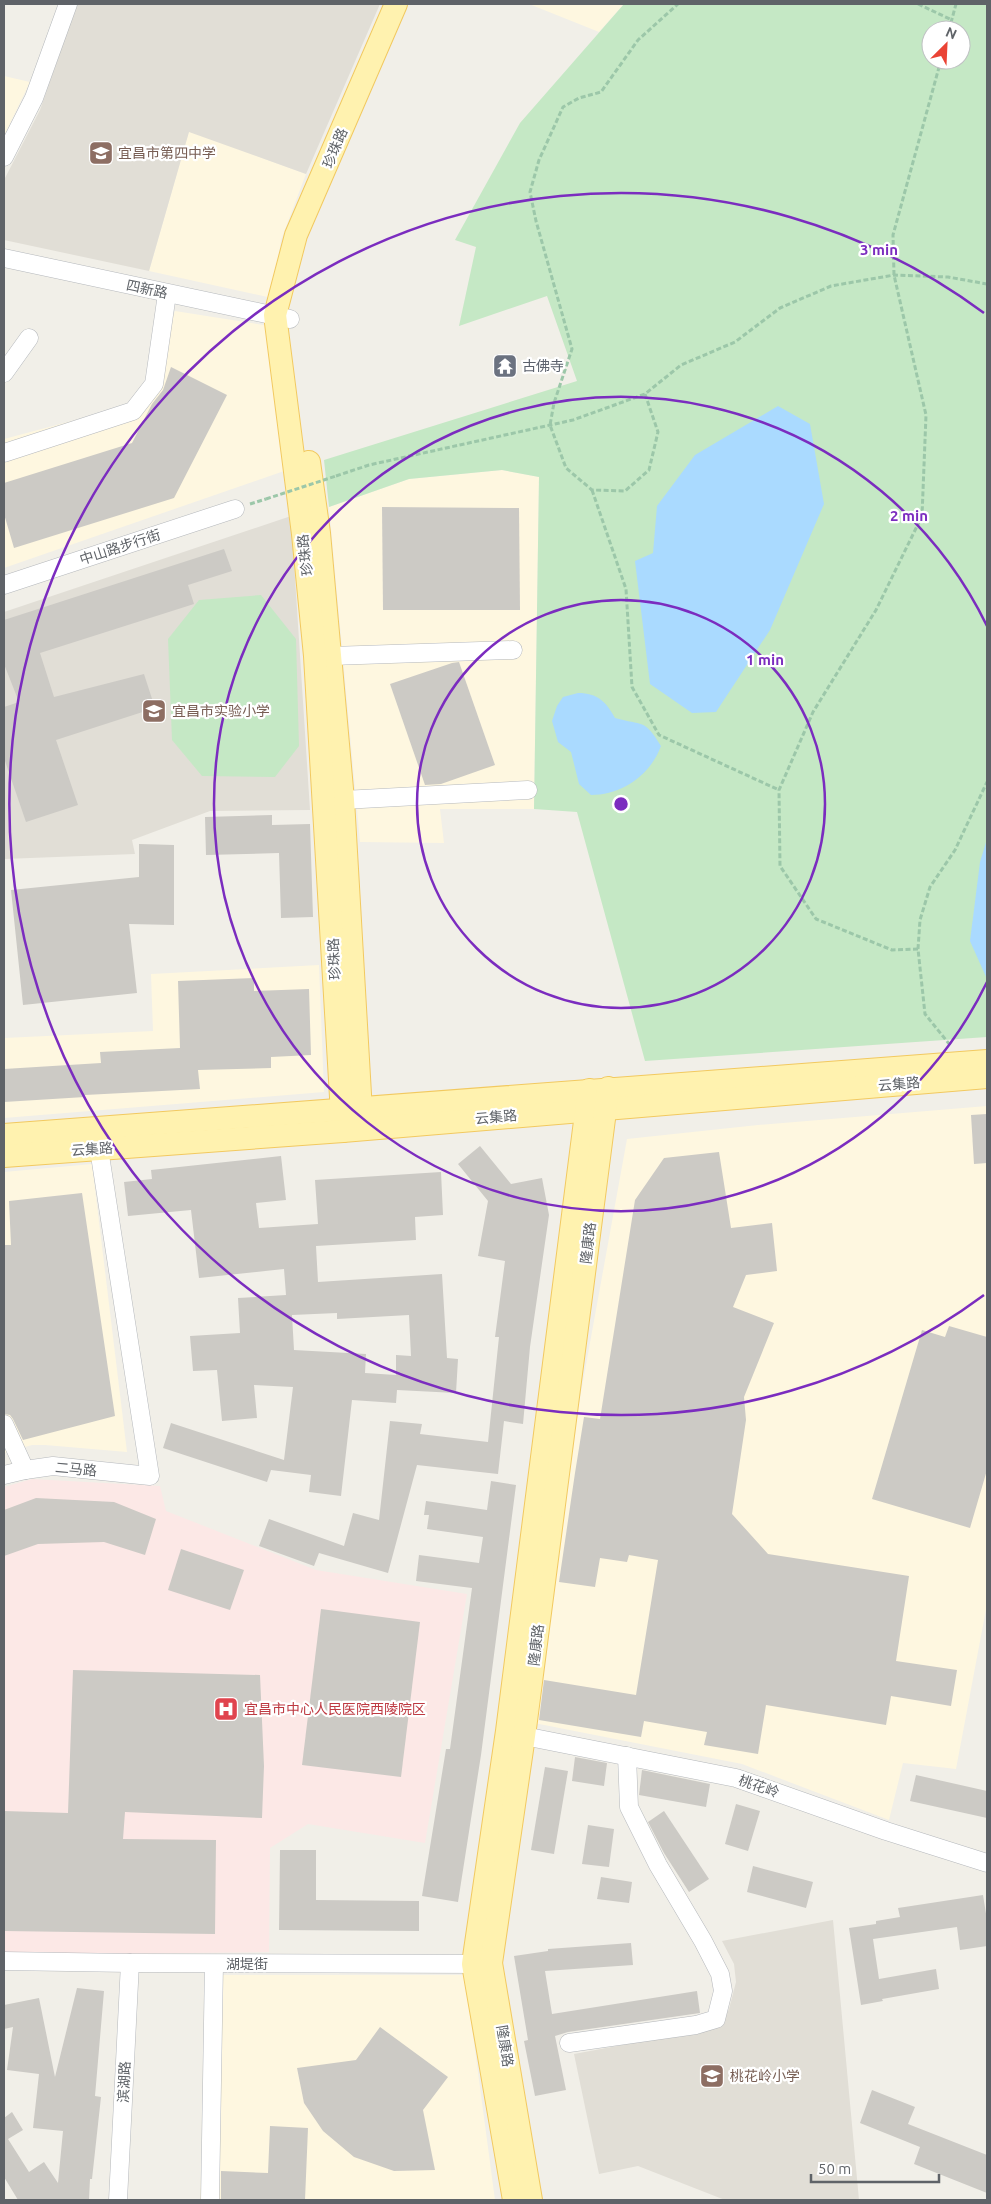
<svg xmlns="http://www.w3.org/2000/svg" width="991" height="2204" viewBox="0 0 991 2204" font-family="Ubuntu,'Noto Sans SC',sans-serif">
<rect width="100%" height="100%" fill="#f1efe8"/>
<g fill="#fef7e0">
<polygon points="529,4 624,4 599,32"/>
<polygon points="4,76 30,82 4,136"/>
<polygon points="189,131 306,174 281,240 272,298 149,271"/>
<polygon points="175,311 270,326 287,470 4,568 4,439 128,406 148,381"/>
<polygon points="502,470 539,477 534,809 440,809 444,843 360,842 329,507 409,479"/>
<polygon points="319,965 324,1092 4,1118 4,1038 153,1031 151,974"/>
<polygon points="987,1106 987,1604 956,1769 903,1763 889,1820 742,1764 534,1723 566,1475 627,1139 758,1125"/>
<polygon points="92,1164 127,1452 45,1445 32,1445 4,1453 4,1172"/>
<polygon points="210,1975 465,1975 495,2200 200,2200"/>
</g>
<g fill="#e1ded6">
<polygon points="77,4 380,4 306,174 189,132 149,271 4,240 4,180 40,110"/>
<polygon points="291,516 310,810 210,811 132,840 135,854 4,859 4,612"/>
<polygon points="833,1920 859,2200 725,2200 638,2166 599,2174 574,2054 719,2027 729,2009 736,1982 734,1964 722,1941"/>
</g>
<polygon fill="#fce8e6" points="32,1479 160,1486 166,1511 316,1570 467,1594 425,1843 308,1824 270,1848 269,1952 4,1955 4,1487"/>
<g fill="#c5e8c5" fill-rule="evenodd">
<path d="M624,4h363v1033l-342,24 -68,-249 -43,-3 5,-332 -37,-7 -93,9 -80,28 -5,-47 253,-79 -30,-85 -88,30 17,-79 -21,-7 65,-117zM931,30h30v30h-30z"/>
<polygon points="261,595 296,639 299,746 275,777 202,776 172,740 168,639 199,600"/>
</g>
<g fill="#aadaff">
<polygon points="778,406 810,424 824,504 770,630 716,712 692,713 650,684 635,561 653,553 657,506 695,455"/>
<path d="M578,693c20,0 28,9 37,25 28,8 29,0 46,28 -11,30 -40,49 -70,49l-12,-11 -8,-32 -13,-10 -6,-21 5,-15 6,-9z"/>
<polygon points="987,839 987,979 970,941 980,862"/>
</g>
<g fill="#cccac5" fill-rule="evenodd">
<polygon points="171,367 227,395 174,498 14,548 4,514 4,483 132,443 152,404 163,390"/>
<polygon points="382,507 519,508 520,610 383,610"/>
<polygon points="224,549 232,571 188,585 194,604 40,653 54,697 144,674 155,708 56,740 78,805 26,822 4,758 4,707 19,702 4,664 4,620"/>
<polygon points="459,662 495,765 441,784 425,785 390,684 452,663"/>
<polygon points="272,815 272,825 310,824 313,917 281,918 279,853 206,855 205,817"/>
<polygon points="139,844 174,845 174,925 129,924 137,993 23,1005 11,890 139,877"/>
<polygon points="254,978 254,991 309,989 311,1055 271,1057 271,1068 198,1070 200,1089 85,1095 85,1097 4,1102 4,1069 101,1063 100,1052 180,1048 178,981"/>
<polygon points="987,1114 987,1163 974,1164 971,1115"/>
<polygon points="480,1146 511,1184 542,1178 549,1215 530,1347 523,1424 504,1421 498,1474 417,1465 388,1573 319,1553 314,1566 259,1546 269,1519 344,1546 353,1513 379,1520 390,1421 422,1424 420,1434 488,1442 499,1337 495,1337 505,1261 478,1256 488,1201 458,1164"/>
<polygon points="719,1152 731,1228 772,1223 777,1271 746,1275 733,1307 774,1323 744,1397 746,1420 732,1514 768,1554 909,1576 896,1661 957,1670 951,1706 891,1696 886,1725 766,1705 758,1754 704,1745 707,1732 644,1721 641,1737 539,1720 544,1680 636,1695 658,1560 629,1555 627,1562 600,1558 595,1587 559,1582 575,1473 584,1417 600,1419 635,1200 664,1158"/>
<path d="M281,1156l5,44 -30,3 3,25 59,-4 -3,-44 126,-8 2,43 -28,2 1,23 -100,6 2,36 124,-8 5,84 11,1 -2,34 -59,-3 -1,13 -44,-3 -11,96 -32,-4 2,-17 -40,-5 -4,12 -104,-34 8,-25 113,37 9,-73 -39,-2 3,33 -35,3 -5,-51 -24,1 -3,-35 50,-3 -2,-35 48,-3 -2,-26 -85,9 -8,-68 -63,6 -4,-34 28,-3 -1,-9zM337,1313v6l72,-4 2,41 -15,-1v20l-31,-2 1,-19 -72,-4 -2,-35z"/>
<polygon points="82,1193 115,1416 23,1440 13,1419 10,1415 4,1414 4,1245 11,1245 9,1201"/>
<polygon points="949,1326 987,1337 987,1470 970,1528 872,1499 922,1330 945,1337"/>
<polygon points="491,1481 516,1485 481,1755 458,1902 422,1896 446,1749 450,1749 472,1588 416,1581 419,1555 479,1563 483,1537 427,1529 429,1515 424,1515 426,1501 487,1510"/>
<polygon points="36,1498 114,1502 156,1519 145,1555 104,1542 38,1544 4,1556 4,1510"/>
<polygon points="181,1549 244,1570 230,1610 168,1590"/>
<polygon points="321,1609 420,1622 401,1777 302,1765"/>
<polygon points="73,1670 260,1675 264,1766 262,1818 125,1812 123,1839 216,1840 215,1934 4,1931 4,1811 68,1813"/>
<polygon points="575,1757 607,1763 604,1786 572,1781"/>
<polygon points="545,1767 568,1771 554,1854 531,1850"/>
<polygon points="642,1770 710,1784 706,1807 639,1795"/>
<polygon points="916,1775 987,1791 987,1818 910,1801"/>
<polygon points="736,1804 760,1811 748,1851 725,1844"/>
<polygon points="664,1811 709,1879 689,1892 664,1853 648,1822"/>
<polygon points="588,1825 614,1829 609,1867 582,1864"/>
<polygon points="280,1850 316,1850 316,1900 419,1901 419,1931 279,1930"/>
<polygon points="753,1866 813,1882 806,1908 747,1892"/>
<polygon points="601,1877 632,1882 629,1903 597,1899"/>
<polygon points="983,1895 987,1920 987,1946 960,1950 957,1927 873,1939 879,1979 936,1969 939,1989 882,1999 883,2001 861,2005 849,1928 876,1924 876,1921 900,1917 898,1908"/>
<polygon points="631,1943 633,1965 545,1971 552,2014 697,1991 700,2013 568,2032 555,2036 566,2090 535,2096 524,2041 528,2040 514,1956 548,1951 548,1949"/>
<polygon points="77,1988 104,1991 95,2096 101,2097 92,2179 90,2179 89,2200 18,2200 4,2177 4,2118 12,2112 23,2130 8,2139 29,2172 44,2162 58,2183 63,2131 33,2128 39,2074 7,2070 13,2027 4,2029 4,2005 39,1998 55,2077"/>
<polygon points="380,2027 448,2077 423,2110 435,2170 394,2171 354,2157 323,2131 304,2103 297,2068 356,2060"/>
<polygon points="872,2090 915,2107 908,2124 987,2155 987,2193 914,2164 920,2147 860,2123"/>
<polygon points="270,2126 308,2128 305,2200 221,2200 221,2171 268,2173"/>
</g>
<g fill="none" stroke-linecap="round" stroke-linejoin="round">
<defs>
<g id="minor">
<polyline points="4,157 34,98 68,4"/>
<polyline points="4,258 290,319"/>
<polyline points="4,373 29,338"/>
<polyline points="4,453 133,411 154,384 167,294"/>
<polyline points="4,585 235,509"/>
<polyline points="331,656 513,650"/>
<polyline points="343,800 528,790"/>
<polyline points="4,1424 25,1470"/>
<polyline points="4,1475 25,1470 53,1466 150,1476 99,1149"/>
<polyline points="524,1736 736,1778 886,1831 987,1863"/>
<polyline points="4,1961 130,1963 486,1964"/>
<polyline points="569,2043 696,2025 716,2019 723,1991 720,1974 703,1941 658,1865 629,1807 627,1756"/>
<polyline points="118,2200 130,1963"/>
<polyline points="210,2200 214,1964"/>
</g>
<g id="major">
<polyline points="309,462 319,533 343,800 362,1129"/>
<polyline points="343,1131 315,656 303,534 275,315 296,235 396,4"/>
<polyline points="4,1135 987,1061"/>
<polyline points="4,1156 343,1131 987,1077"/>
<polyline points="514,2200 473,1964 507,1731 589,1090"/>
<polyline points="531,2200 491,1963 524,1736 608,1088"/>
</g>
</defs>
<use href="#minor" stroke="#b5b8bc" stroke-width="19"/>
<use href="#major" stroke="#f2c960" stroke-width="24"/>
<g stroke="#9cc7a9" stroke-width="3" stroke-dasharray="5 2.5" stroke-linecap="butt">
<polyline points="918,4 952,20"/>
<polyline points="949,30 956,4"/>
<polyline points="645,394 658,432 649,470 625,491 592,490 566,468 550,425 554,403 572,349 536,221 530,192 539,160 563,107 579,98 601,92 638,40 678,4"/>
<polyline points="336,476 369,465 573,420 645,394 681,365 735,342 780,308 831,286 894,275 948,277 987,284"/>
<polyline points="592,490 626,589 632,687 659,735 779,790"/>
<polyline points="250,504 266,499"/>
<polyline points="918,949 892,950 816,919 780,866 779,790 813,712 876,610 922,516 926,415 894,275 893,235 941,60"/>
<polyline points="950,1045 925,1014 918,949 920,920 930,887 955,850 987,782"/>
</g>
<use href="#minor" stroke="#fff" stroke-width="18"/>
<use href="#major" stroke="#fff2af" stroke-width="22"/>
<polyline stroke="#9cc7a9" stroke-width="3" stroke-dasharray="5 2.5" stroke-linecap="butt" points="266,499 336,476"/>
</g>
<g fill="none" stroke="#7b2cbf" stroke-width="2.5">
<circle cx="621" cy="804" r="204"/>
<path d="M987 982A407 407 0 1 1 987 626"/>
<path d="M984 1295A611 611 0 1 1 984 313"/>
</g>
<defs>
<symbol id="school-square" viewBox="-11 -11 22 22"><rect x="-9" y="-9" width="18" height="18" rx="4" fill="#8d6e63" stroke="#fff"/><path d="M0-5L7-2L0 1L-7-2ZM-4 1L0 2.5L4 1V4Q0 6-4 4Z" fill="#fff"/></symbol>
<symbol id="temple-square" viewBox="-11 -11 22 22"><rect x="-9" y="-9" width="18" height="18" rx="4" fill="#6b7280" stroke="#fff"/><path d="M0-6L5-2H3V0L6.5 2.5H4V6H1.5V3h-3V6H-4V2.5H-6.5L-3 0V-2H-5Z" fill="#fff"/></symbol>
<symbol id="hospital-square" viewBox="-11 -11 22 22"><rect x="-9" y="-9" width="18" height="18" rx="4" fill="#e0444e" stroke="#fff"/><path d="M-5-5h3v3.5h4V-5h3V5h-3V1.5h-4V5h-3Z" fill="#fff"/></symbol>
</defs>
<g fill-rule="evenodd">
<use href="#school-square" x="87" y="139" width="28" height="28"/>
<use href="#temple-square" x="491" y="352" width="28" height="28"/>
<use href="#school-square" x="140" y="697" width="28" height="28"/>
<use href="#hospital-square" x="212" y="1695" width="28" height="28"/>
<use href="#school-square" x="698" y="2062" width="28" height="28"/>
</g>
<g text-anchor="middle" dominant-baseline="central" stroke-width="4.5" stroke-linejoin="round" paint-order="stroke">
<g font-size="14" fill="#5f6368" stroke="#fff">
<text transform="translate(335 148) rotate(-67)">珍珠路</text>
<text transform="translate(147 289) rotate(12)">四新路</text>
<text transform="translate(120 547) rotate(-18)">中山路步行街</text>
<text transform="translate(305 555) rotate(-97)">珍珠路</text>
<text transform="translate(334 959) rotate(-93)">珍珠路</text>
<text transform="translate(899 1084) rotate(-5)">云集路</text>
<text transform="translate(496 1117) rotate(-5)">云集路</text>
<text transform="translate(92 1149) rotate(-4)">云集路</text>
<text transform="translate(588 1243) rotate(-83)">隆康路</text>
<text transform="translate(76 1469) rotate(5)">二马路</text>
<text transform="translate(536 1645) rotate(-83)">隆康路</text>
<text transform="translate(759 1786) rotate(19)">桃花岭</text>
<text x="247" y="1964">湖堤街</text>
<text transform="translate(505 2046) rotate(81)">隆康路</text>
<text transform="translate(124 2082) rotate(-87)">滨湖路</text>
</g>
<g font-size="14" fill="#785e54" stroke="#fff" text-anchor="start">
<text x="118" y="153">宜昌市第四中学</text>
<text x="172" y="711">宜昌市实验小学</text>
<text x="730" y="2076">桃花岭小学</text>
</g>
<g font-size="14" fill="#5b616d" stroke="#fff" text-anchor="start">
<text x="522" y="366">古佛寺</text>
</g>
<g font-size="14" fill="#be3a42" stroke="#fff" text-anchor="start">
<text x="244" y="1709">宜昌市中心人民医院西陵院区</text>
</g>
</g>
<circle cx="621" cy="804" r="8" fill="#7b2cbf" stroke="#fff" stroke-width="2.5"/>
<g font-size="15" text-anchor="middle" font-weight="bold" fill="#7b2cbf" stroke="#fff" stroke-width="4.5" stroke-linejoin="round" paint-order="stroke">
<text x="879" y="255">3 min</text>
<text x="909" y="521">2 min</text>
<text x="765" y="665">1 min</text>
</g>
<rect width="991" height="2204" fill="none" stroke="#5f6368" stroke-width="10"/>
<g transform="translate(946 45) rotate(24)"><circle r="24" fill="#ffffff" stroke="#bfc1c3"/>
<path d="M0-4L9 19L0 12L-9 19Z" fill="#ea4335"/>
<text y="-8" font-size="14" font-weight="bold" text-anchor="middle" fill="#5f6368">N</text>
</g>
<path d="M811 2174v8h128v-8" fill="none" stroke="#5f6368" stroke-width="2.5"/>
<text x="818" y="2174" font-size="15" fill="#5f6368" stroke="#ffffff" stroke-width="4" paint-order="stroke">50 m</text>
</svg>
